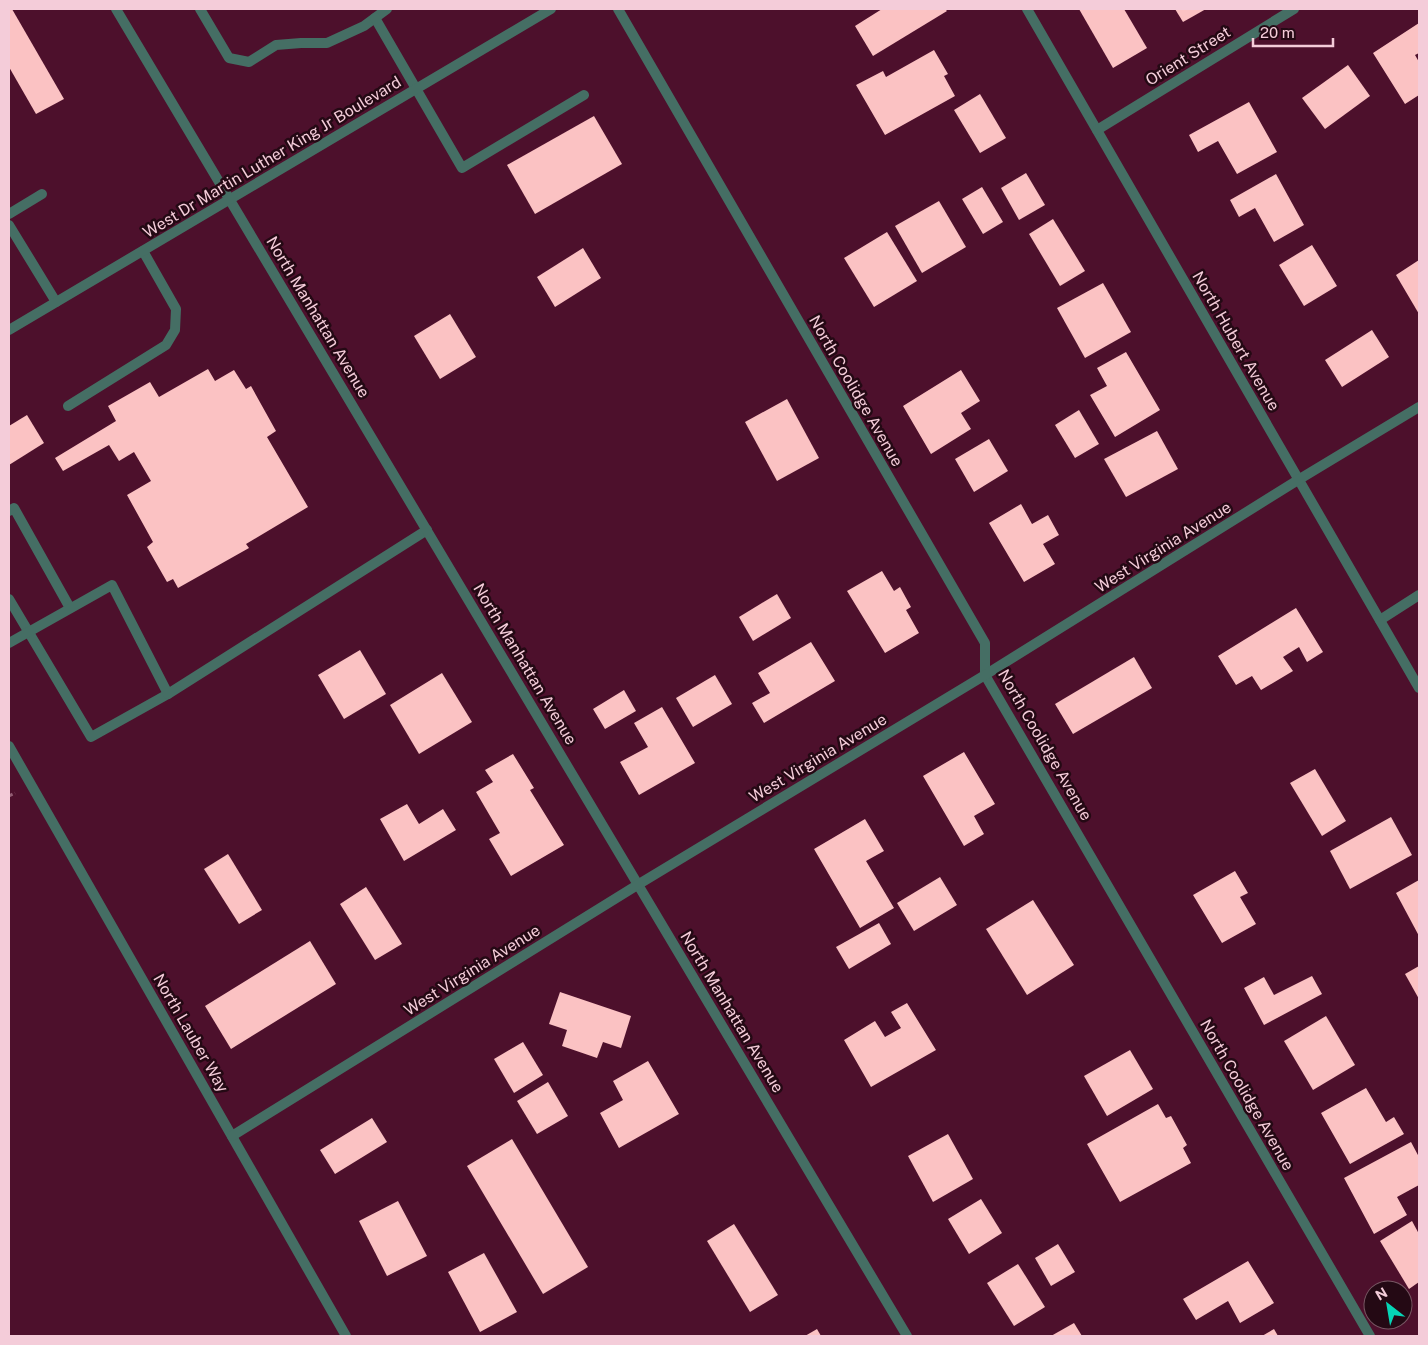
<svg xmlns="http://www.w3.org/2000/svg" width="1428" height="1345" viewBox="0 0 1428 1345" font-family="'Public Sans',sans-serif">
<rect width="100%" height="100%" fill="#4d102c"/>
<g fill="#fbc2c3">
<polygon points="9,9 12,9 64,99 36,114 9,67"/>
<polygon points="882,9 945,9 947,11 873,56 855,26"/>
<polygon points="1079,9 1124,9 1147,48 1113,68"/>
<polygon points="1175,9 1206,9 1183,22"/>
<polygon points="1419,23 1419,53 1415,55 1419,62 1419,95 1405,104 1373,53"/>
<polygon points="934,50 948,74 944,76 955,96 885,135 856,85 883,71 886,77"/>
<polygon points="1348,65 1370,96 1325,129 1302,98"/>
<polygon points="980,94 1006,138 980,153 954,110"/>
<polygon points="1249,102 1277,152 1237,174 1218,141 1198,152 1189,135"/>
<polygon points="594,116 622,164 535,214 507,165"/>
<polygon points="1026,173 1045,205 1019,220 1001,188"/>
<polygon points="1276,174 1304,225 1274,242 1255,208 1239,217 1230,200"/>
<polygon points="982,187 1003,222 983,234 962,199"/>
<polygon points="939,201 966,247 922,273 895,226"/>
<polygon points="1053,219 1085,271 1060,286 1029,234"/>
<polygon points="887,232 917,281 874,307 844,258"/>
<polygon points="1312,245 1337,286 1304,306 1279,265"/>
<polygon points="583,248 601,278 555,307 537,277"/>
<polygon points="1419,260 1419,314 1396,275"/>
<polygon points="1103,283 1131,332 1085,358 1057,308"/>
<polygon points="450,314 476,357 440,379 414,336"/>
<polygon points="1372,330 1389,357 1342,387 1325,360"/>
<polygon points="1126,352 1160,410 1115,437 1090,395 1107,386 1097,368"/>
<polygon points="208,369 215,381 234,370 246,389 251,386 276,431 267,437 308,507 246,544 249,548 178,588 173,579 167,582 147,547 153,542 127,495 151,481 134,452 119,461 109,445 63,471 55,458 116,421 108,406 150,382 159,397"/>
<polygon points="961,370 980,401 961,413 971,429 931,454 903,406"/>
<polygon points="787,399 819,458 777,481 745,422"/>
<polygon points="1079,410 1099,444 1075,458 1055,425"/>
<polygon points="27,415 44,443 9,465 9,426"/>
<polygon points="1157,431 1178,469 1126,497 1104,459"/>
<polygon points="989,439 1008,471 974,492 955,459"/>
<polygon points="1021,504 1032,524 1048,515 1059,535 1043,544 1055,564 1024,582 989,523"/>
<polygon points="882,571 894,591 900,587 911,607 906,610 919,633 885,653 847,591"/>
<polygon points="777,594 791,618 753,641 739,617"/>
<polygon points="1296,608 1323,652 1307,662 1299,647 1283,657 1293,671 1261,690 1252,676 1236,685 1218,656"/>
<polygon points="811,642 835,681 764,723 752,703 770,693 758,673"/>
<polygon points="360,650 386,694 344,719 318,675"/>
<polygon points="1134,657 1152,688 1073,734 1055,704"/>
<polygon points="442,673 472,722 419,754 390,705"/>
<polygon points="715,675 732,704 693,727 676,698"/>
<polygon points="624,690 636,711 605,729 593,709"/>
<polygon points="662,707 695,763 639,795 620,762 648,747 634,723"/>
<polygon points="964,752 995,804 974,816 984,834 964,846 923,776"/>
<polygon points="513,754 534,788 530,790 564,845 511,876 489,839 500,833 476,792 493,782 485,770"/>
<polygon points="1315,769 1346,821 1322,836 1290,783"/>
<polygon points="407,804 419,824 443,809 456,830 404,861 380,819"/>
<polygon points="1391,817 1412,855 1350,889 1330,851"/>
<polygon points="865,819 884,851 866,861 894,908 860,928 814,849"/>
<polygon points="228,854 262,910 239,924 204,869"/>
<polygon points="1235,871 1248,893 1240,897 1256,924 1222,943 1193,895"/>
<polygon points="940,877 957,905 914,931 897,903"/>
<polygon points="1419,880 1419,936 1396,893"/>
<polygon points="366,887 402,944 375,960 340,904"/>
<polygon points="1033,900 1074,965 1027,995 986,929"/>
<polygon points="879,923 891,944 849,969 836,947"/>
<polygon points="310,941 336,984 231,1049 205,1006"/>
<polygon points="1419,966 1419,999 1405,974"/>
<polygon points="1312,976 1322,994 1264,1025 1244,988 1264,977 1274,995"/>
<polygon points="560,992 631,1016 621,1048 603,1042 597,1058 562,1046 567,1030 549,1024"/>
<polygon points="907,1003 936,1050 871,1087 844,1040 875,1021 885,1037 901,1028 891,1012"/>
<polygon points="1326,1016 1355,1065 1313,1090 1284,1041"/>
<polygon points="523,1042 543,1075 514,1093 494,1059"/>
<polygon points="1130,1050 1153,1089 1107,1116 1084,1076"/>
<polygon points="648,1061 679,1114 619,1148 600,1113 623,1100 613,1081"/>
<polygon points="548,1082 568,1116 537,1134 517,1101"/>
<polygon points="1366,1088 1386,1122 1394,1117 1404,1134 1350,1164 1321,1113"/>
<polygon points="1158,1104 1166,1118 1171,1116 1187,1145 1183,1148 1191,1163 1120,1202 1087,1144"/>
<polygon points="372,1118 387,1142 335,1174 320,1150"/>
<polygon points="948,1134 973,1179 933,1202 908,1156"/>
<polygon points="512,1139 588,1267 543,1294 467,1166"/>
<polygon points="1411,1142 1419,1157 1419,1185 1397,1197 1407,1215 1374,1234 1344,1178"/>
<polygon points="981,1199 1002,1233 969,1254 948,1219"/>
<polygon points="398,1201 427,1256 387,1276 359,1221"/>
<polygon points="1412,1221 1419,1234 1419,1282 1409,1289 1380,1241"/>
<polygon points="734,1224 778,1295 750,1312 707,1241"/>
<polygon points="1058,1244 1075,1272 1051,1286 1035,1258"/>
<polygon points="484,1253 517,1312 480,1332 448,1272"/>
<polygon points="1248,1261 1274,1303 1240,1323 1228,1301 1196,1320 1183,1299"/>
<polygon points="1018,1264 1045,1307 1014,1326 987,1283"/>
<polygon points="1074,1323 1082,1336 1051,1336"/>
<polygon points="817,1329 821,1336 805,1336"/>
<polygon points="1274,1329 1278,1336 1262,1336"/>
</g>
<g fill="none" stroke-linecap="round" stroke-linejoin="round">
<polyline stroke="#915c72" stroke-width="3" stroke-dasharray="4 2.5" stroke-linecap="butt" points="9,796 15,793"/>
<g stroke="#456e64" stroke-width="10">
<polyline points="200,9 229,58 249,62 276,45 301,43 327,43 364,26 387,9"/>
<polyline points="375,18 462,168 584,95"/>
<polyline points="9,214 42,194"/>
<polyline points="9,225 56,302"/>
<polyline points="68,406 166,345 175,330 176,309 143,251"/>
<polyline points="9,511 14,508 70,608"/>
<polyline points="9,599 91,737 168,694"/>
<polyline points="1380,620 1419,595"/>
<polyline points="9,643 112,585 168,694 427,530"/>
</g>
<g stroke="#456e64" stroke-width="10">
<polyline points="116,9 907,1336"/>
<polyline points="618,9 985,643 985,675 1370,1336"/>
<polyline points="1027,9 1419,688"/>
<polyline points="1097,130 1294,9"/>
<polyline points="9,746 346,1336"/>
<polyline points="232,1136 639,884 985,675 1298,480 1419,407"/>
</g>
<polyline stroke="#456e64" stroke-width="10" points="9,330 551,9"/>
</g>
<g text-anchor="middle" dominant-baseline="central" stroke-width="5" stroke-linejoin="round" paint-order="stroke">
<g font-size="16" fill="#f4ccd9" stroke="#240914">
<text transform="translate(1188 56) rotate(-32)">Orient Street</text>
<text transform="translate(272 157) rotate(-31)">West Dr Martin Luther King Jr Boulevard</text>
<text transform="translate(318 317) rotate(59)">North Manhattan Avenue</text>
<text transform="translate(1236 341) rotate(60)">North Hubert Avenue</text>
<text transform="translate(856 391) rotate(60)">North Coolidge Avenue</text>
<text transform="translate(1163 547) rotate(-32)">West Virginia Avenue</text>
<text transform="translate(525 664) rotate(59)">North Manhattan Avenue</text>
<text transform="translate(1045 745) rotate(60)">North Coolidge Avenue</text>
<text transform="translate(818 758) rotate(-31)">West Virginia Avenue</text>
<text transform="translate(472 970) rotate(-32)">West Virginia Avenue</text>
<text transform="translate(732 1012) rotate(59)">North Manhattan Avenue</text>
<text transform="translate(191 1033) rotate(60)">North Lauber Way</text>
<text transform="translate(1247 1095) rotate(60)">North Coolidge Avenue</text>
</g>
</g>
<rect width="1428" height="1345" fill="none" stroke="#f4ccd9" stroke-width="20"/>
<g transform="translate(1388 1305) rotate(329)"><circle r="24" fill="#240914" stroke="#775763"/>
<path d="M0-4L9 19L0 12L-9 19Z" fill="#06d5b6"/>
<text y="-8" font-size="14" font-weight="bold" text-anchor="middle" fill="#f4ccd9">N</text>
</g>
<path d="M1253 38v8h80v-8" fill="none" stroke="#f4ccd9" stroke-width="2.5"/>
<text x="1260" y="38" font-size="15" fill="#f4ccd9" stroke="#240914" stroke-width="4" paint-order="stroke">20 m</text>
</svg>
